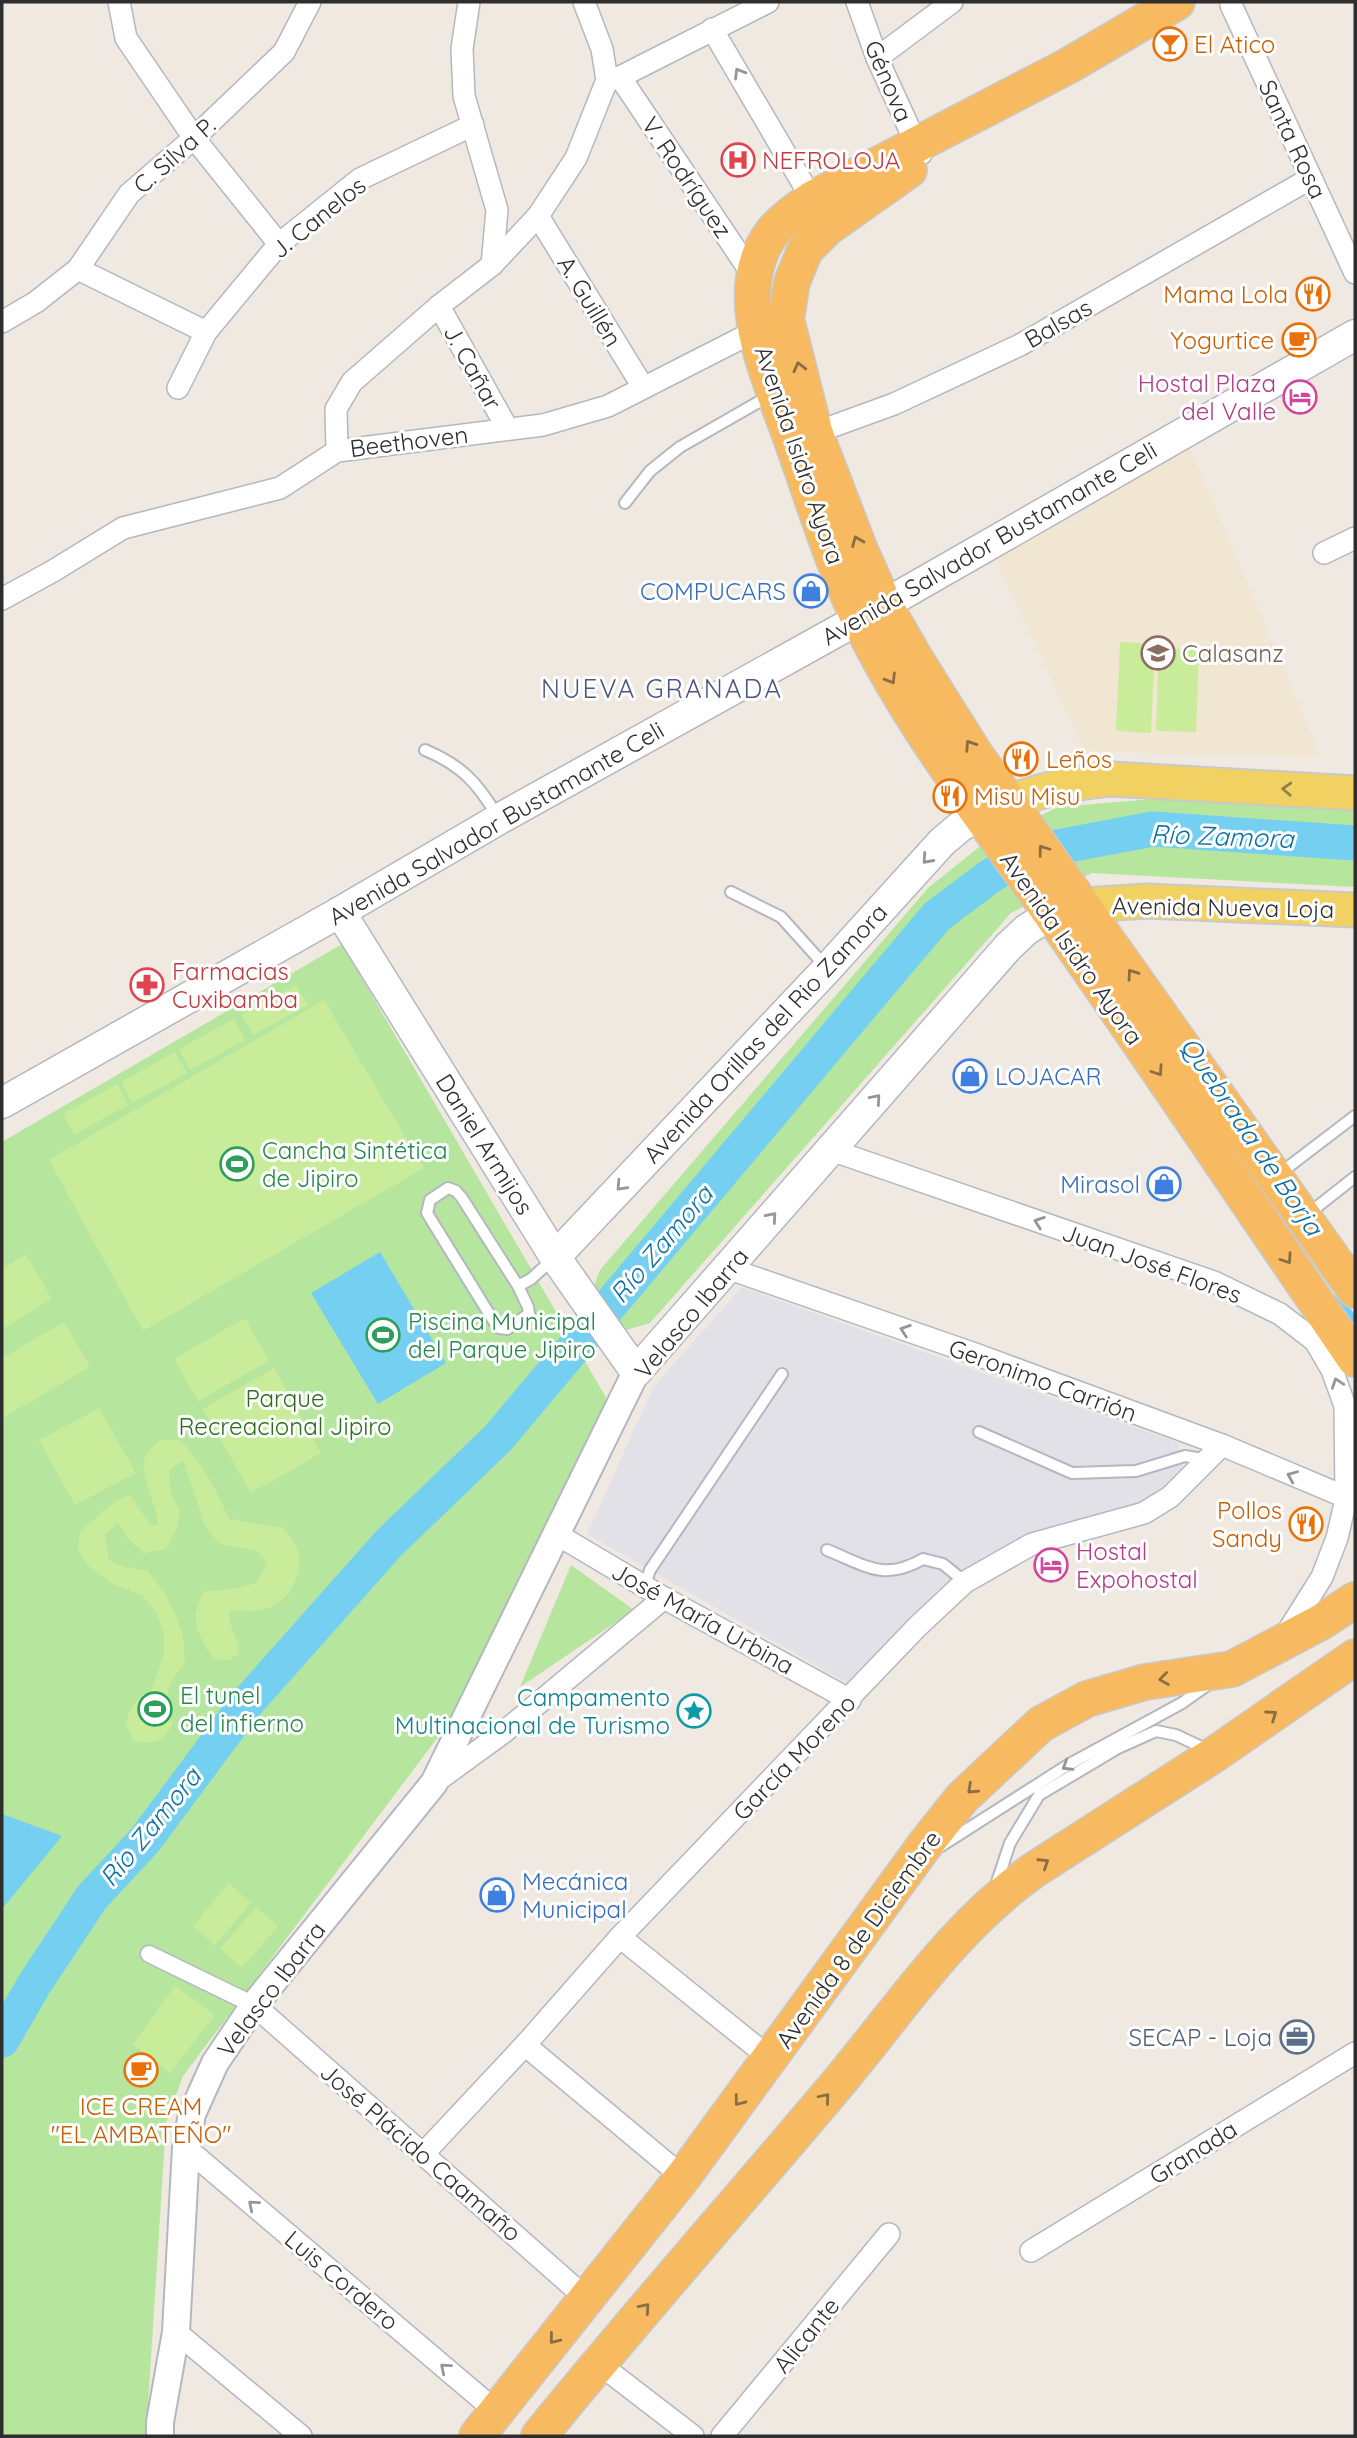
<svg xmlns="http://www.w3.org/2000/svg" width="1357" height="2438" viewBox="0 0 1357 2438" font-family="Quicksand,sans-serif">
<rect width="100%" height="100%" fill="#efe9e1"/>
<polygon fill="#e3e1e8" points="742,1287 1179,1443 1183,1469 1174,1486 1148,1512 1034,1537 976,1564 856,1688 587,1534 654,1386"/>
<polygon fill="#f0e6d1" points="1189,446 1321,757 1085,751 993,554"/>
<g fill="#b6e59e">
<polygon points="1166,798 1355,807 1355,887 1092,873 1011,913 650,1323 623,1331 590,1296 600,1270 928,888 983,844 1058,807"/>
<polygon points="342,944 608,1401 447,1725 183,2076 166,2123 146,2436 2,2436 2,1142"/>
<polygon points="571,1565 634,1610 520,1687"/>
</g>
<g fill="#c9ec9a">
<polygon points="1120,642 1155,644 1151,733 1116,731"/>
<polygon points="1159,648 1199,650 1196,732 1156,731"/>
<polygon points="296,985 308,1005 253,1035 242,1015"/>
<polygon points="324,1000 424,1168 143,1331 49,1160"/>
<polygon points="234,1019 245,1040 190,1070 179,1049"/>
<polygon points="175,1052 187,1073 132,1103 121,1082"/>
<polygon points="117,1084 128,1105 74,1135 63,1114"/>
<polygon points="26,1255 52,1299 2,1329 2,1269"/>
<polygon points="245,1318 269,1361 198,1401 174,1359"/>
<polygon points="64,1322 90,1367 4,1417 2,1413 2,1358"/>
<polygon points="274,1368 321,1453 251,1493 203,1409"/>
<polygon points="99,1408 136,1473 75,1505 39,1440"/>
<path d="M160,1440h20c23,23 36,50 49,79l54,9c5,6 10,12 13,18 10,22 -3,49 -23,60 -13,7 -30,4 -43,4 -4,17 10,28 9,44l-10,6 -15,-1c-16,-23 -26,-41 -10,-67l35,-4 18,-6 10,-19 -10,-12 -37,-7 -14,-16 -23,-68 -14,11 1,20 10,21 -3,16 -11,21 -22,4 -15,-14 -11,-16 -13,11 4,26 16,7 23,4 16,22 11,21 8,21 2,28c-19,23 -22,32 -12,60 -9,20 -19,21 -39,18l-8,-16 4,-16 8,-10 13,-8 13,-38v-21l-8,-19 -13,-17 -32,-13 -20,-14 -13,-20 2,-18 36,-30 14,-6 21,31 7,-2c-1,-22 -19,-46 -13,-67 2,-6 10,-12 15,-17z"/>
<polygon points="229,1883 251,1903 215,1945 193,1926"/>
<polygon points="256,1907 278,1926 242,1968 220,1949"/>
<polygon points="175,1986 215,2015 170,2073 133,2044"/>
</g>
<g fill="#75cff0">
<polygon points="380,1252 446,1363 378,1404 311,1293"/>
<polygon points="2,1814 62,1836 2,1909"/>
</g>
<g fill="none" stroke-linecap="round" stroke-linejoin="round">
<polyline stroke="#75cff0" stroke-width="6" points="1338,1296 1355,1320"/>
<polyline stroke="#75cff0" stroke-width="35" points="2,2040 35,1983 92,1897 145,1840 246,1704 389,1543 498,1438 937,916 989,877 1031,852 1153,829 1355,843"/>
<defs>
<g id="service">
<polyline points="625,503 650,471 680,447 769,396"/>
<path d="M425,750c36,15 53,33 72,66"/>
<polyline points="731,892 781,917 826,967"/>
<polyline points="1279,1174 1355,1116"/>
<polygon points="448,1188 456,1191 462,1198 518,1286 528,1307 529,1314 507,1329 499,1328 493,1320 427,1213 430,1200"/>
<polyline points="1308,1214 1355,1177"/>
<polyline points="518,1286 531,1279 554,1258"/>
<polyline points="979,1432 1072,1473 1136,1471 1185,1456 1208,1460"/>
<path d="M827,1550c38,15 56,32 96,9l20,5 22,18"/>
<polyline points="645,1585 650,1570 782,1374"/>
<polyline points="941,1846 1068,1765 1182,1703 1209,1684"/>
<polyline points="995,1888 1010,1843 1039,1795 1118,1748 1156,1731 1176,1735 1210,1751"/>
</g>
<polyline id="pedestrian" points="149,1954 254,2005"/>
<g id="minor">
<polyline points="119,2 126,38 194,138 279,244"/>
<polyline points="469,2 462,49 464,96 497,210 492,265"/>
<polyline points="857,2 877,58 921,154"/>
<polyline points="1231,5 1355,273"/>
<polyline points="712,29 812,199"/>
<polyline points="877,58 952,2"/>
<polyline points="620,77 754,277"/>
<polyline points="609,80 620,77 768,2"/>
<polyline points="538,216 643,387"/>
<polyline points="78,269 206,332"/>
<polyline points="439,306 507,428"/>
<polyline points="2,322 36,302 78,269 129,194 194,138 284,52 310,2"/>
<polyline points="178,388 206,332 279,244 360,179 473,125"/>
<polyline points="806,436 894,404 1020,345 1311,178"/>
<polyline points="337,451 336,409 352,382 439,306 492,265 538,216 576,158 607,80 602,49 584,2"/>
<polyline points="1324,553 1355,538"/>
<polyline points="2,599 53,571 123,528 280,488 337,451 543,425 608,406 763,327"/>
<polyline points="831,1150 1214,1282 1280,1314 1315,1341 1332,1370 1345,1406 1346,1499 1337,1538 1322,1577 1285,1636"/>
<polyline points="727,1268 975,1354 1222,1445 1355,1501"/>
<polyline points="558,1535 664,1598 850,1700"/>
<polyline points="434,1783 504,1732 664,1598"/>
<polyline points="620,1937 771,2059"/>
<polyline points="254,2005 587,2299"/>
<polyline points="525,2045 683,2177"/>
<polyline points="186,2148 497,2412"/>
<polyline points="424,2153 525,2045 620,1937 917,1627 965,1582 1032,1544 1144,1513 1170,1497 1222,1445"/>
<polyline points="1031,2251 1355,2053"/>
<polyline points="176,2332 301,2436"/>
<polyline points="598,2363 693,2436"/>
<polyline points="722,2436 889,2234"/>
</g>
<polyline id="tertiary" points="160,2436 160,2422 176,2332 186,2148 192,2114 215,2063 254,2005 434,1783 636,1372"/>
<g id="secondary">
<polyline points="340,912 555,1257 636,1372 1008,947 1026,930 1051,914"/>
<polyline points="2,1103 340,912 499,819 859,619 1355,335"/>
<polyline points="555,1257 827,969 942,842 961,826 980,815"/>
</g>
<g id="primary">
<path d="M986,812c40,-19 80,-29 125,-33l244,14"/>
<polyline points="1058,912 1084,905 1147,901 1355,910"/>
</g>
<g id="trunk">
<path d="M1177,2l-109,64 -256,133c-32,23 -51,36 -58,78 -8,51 19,111 36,158 22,61 41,125 69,184 49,103 120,193 185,285 105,151 207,303 311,455"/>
<polyline points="909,170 827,228 805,250 792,282 786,319 815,433 860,550 884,604 913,655 975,754 1355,1290"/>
<polyline points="477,2436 683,2177 927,1842 962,1798 1041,1724 1087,1699 1145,1682 1232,1669 1321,1622 1355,1600"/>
<path d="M539,2436c96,-118 197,-232 295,-348 64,-76 118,-160 200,-218l181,-116 140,-97"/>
</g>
</defs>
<use href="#service" stroke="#b4b7c1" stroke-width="14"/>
<use href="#pedestrian" stroke="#b4b7c1" stroke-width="19"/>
<use href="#minor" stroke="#b4b7c1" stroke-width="24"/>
<use href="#tertiary" stroke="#b4b7c1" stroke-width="30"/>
<use href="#secondary" stroke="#b4b7c1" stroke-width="33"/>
<use href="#primary" stroke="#c9c9c9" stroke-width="37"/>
<use href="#trunk" stroke="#c9c9c9" stroke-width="38"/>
<use href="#service" stroke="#fff" stroke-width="10"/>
<use href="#pedestrian" stroke="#fff" stroke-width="16"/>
<use href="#minor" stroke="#fff" stroke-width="21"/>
<use href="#tertiary" stroke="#fff" stroke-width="26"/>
<use href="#secondary" stroke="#fff" stroke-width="30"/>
<use href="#primary" stroke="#f2d163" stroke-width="33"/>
<use href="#trunk" stroke="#f8ba60" stroke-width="35"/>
</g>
<defs><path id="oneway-chevron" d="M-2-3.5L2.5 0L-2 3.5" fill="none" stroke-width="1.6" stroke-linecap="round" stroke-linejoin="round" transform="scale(1.75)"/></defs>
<g stroke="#969696">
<use href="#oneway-chevron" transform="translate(739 73) rotate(-121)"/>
<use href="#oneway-chevron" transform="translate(927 859) rotate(132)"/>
<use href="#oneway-chevron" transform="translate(876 1099) rotate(-49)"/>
<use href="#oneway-chevron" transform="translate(621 1186) rotate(133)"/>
<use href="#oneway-chevron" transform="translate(772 1217) rotate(-49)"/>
<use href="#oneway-chevron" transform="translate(1039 1222) rotate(-161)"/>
<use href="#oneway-chevron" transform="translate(905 1330) rotate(-161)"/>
<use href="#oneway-chevron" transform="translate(1337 1383) rotate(-109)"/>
<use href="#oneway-chevron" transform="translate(1292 1476) rotate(-157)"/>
<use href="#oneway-chevron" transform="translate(1067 1766) rotate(149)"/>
<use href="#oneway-chevron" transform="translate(253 2205) rotate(-140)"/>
<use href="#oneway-chevron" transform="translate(445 2368) rotate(-140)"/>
</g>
<g stroke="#896d44">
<use href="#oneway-chevron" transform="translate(799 367) rotate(-104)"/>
<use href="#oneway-chevron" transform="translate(857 541) rotate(-112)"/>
<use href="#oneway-chevron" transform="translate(891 679) rotate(59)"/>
<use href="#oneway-chevron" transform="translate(970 745) rotate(-123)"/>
<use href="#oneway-chevron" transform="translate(1043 850) rotate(-126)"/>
<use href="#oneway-chevron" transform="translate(1132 974) rotate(-125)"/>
<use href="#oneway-chevron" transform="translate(1158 1071) rotate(56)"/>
<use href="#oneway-chevron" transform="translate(1287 1259) rotate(56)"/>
<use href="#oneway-chevron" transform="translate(1164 1679) rotate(172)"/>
<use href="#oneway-chevron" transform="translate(1272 1715) rotate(-35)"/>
<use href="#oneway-chevron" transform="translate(972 1789) rotate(137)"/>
<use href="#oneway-chevron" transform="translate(1044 1863) rotate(-33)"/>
<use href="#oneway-chevron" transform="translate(825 2098) rotate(-50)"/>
<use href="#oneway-chevron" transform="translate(739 2101) rotate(127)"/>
<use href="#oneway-chevron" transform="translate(645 2308) rotate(-49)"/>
<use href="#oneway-chevron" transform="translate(554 2339) rotate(129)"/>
</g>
<use stroke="#908048" href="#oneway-chevron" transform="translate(1287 789) rotate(-177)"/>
<defs>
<symbol id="bar-ring" viewBox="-11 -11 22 22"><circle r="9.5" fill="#fff" stroke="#e8710a" stroke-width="1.5"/><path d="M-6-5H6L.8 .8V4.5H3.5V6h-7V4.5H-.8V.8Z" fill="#e8710a"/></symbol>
<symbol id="hospital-ring" viewBox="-11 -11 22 22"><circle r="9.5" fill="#fff" stroke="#e0444e" stroke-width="1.5"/><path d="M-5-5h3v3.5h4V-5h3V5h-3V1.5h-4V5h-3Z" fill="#e0444e"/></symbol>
<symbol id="restaurant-ring" viewBox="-11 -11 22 22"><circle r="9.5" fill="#fff" stroke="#e8710a" stroke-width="1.5"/><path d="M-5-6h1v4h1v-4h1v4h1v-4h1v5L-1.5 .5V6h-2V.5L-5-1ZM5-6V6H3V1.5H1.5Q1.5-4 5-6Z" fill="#e8710a"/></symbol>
<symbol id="cafe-ring" viewBox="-11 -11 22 22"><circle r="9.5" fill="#fff" stroke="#e8710a" stroke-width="1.5"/><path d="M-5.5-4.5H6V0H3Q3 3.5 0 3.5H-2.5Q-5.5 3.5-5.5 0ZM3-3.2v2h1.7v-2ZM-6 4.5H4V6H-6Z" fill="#e8710a"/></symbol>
<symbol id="hotel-ring" viewBox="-11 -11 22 22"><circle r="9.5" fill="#fff" stroke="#d1479c" stroke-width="1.5"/><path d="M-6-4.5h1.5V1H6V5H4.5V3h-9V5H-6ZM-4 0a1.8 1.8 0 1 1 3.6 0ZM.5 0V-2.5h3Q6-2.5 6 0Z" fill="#d1479c"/></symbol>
<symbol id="shop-ring" viewBox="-11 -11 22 22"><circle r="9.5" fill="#fff" stroke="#3f7fe0" stroke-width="1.5"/><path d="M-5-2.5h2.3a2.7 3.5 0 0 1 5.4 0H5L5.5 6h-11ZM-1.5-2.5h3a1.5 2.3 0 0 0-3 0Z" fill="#3f7fe0"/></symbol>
<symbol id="university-ring" viewBox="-11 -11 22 22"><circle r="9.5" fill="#fff" stroke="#8d6e63" stroke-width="1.5"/><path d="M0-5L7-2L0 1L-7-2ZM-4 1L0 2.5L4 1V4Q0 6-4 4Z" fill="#8d6e63"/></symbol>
<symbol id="pharmacy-ring" viewBox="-11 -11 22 22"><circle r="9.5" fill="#fff" stroke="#e0444e" stroke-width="1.5"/><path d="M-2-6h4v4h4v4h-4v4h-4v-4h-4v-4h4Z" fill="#e0444e"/></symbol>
<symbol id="stadium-ring" viewBox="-11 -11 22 22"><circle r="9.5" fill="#fff" stroke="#2e9e5b" stroke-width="1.5"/><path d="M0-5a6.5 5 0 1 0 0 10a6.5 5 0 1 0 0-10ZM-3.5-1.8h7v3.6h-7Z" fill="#2e9e5b"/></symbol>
<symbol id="sight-ring" viewBox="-11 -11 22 22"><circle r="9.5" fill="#fff" stroke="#0f9aa8" stroke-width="1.5"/><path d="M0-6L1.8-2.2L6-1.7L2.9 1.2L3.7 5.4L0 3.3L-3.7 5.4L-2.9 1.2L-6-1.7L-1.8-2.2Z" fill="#0f9aa8"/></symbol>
<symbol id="office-ring" viewBox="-11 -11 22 22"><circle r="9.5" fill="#fff" stroke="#5c6f8a" stroke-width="1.5"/><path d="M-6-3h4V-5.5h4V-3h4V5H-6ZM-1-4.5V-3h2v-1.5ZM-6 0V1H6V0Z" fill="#5c6f8a"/></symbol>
</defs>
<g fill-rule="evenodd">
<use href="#bar-ring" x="1151" y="25" width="38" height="38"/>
<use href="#hospital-ring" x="719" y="141" width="38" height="38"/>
<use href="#restaurant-ring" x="1294" y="275" width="38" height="38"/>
<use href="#cafe-ring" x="1280" y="321" width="38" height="38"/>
<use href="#hotel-ring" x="1281" y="378" width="38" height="38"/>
<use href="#shop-ring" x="792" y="572" width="38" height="38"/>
<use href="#university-ring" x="1139" y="634" width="38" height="38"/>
<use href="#restaurant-ring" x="1002" y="740" width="38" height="38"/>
<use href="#restaurant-ring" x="931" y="777" width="38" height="38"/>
<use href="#pharmacy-ring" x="128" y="966" width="38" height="38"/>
<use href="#shop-ring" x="951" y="1057" width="38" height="38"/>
<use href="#stadium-ring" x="218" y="1145" width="38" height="38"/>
<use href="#shop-ring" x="1145" y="1165" width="38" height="38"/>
<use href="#stadium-ring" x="364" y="1316" width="38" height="38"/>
<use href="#restaurant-ring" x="1287" y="1505" width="38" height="38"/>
<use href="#hotel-ring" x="1032" y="1546" width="38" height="38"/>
<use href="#stadium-ring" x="136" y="1690" width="38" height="38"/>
<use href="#sight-ring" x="675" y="1692" width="38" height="38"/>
<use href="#shop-ring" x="478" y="1876" width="38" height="38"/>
<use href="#office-ring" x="1278" y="2018" width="38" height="38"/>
<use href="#cafe-ring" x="122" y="2051" width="38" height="38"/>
</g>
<g text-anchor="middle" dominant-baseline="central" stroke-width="6" stroke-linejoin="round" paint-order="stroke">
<g font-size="24" fill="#c56008" stroke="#fff" text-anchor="start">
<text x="1194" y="44">El Atico</text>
<text x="1288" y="294" text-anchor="end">Mama Lola</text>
<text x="1274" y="340" text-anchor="end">Yogurtice</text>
<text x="1046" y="759">Leños</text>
<text x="974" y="796">Misu Misu</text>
<text x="1282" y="1510" text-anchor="end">Pollos<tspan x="1282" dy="28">Sandy</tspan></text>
<text x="141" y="2106" text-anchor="middle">ICE CREAM<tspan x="141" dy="28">"EL AMBATEÑO"</tspan></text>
</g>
<g font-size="24" fill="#2e2e2e" stroke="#fff">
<text transform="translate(889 81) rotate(67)">Génova</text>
<text transform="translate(1293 139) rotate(65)">Santa Rosa</text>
<text transform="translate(174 155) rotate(-42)">C. Silva P.</text>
<text transform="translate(687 177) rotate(56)">V. Rodríguez</text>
<text transform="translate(318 217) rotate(-39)">J. Canelos</text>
<text transform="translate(590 301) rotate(59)">A. Guillén</text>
<text transform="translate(1058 323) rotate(-30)">Balsas</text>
<text transform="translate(473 367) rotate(61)">J. Cañar</text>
<text transform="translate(409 441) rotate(-7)">Beethoven</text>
<text transform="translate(800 455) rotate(71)">Avenida Isidro Ayora</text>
<text transform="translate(989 543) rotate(-30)">Avenida Salvador Bustamante Celi</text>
<text transform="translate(496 823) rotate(-30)">Avenida Salvador Bustamante Celi</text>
<text transform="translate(1223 907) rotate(1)">Avenida Nueva Loja</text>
<text transform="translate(1072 948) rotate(55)">Avenida Isidro Ayora</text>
<text transform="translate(765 1033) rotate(-47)">Avenida Orillas del Rio Zamora</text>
<text transform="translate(485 1144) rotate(58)">Daniel Armijos</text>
<text transform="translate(1152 1263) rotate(20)">Juan José Flores</text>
<text transform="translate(691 1313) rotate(-50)">Velasco Ibarra</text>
<text transform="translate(1043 1380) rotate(20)">Geronimo Carrión</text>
<text transform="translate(703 1618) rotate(29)">José María Urbina</text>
<text transform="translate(794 1757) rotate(-46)">García Moreno</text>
<text transform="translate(858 1939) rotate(-54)">Avenida 8 de Diciembre</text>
<text transform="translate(271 1989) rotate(-53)">Velasco Ibarra</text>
<text transform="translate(421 2152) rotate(41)">José Plácido Caamaño</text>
<text transform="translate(1193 2152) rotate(-32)">Granada</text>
<text transform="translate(342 2280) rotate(40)">Luis Cordero</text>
<text transform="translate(806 2335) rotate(-51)">Alicante</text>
</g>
<g font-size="24" fill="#be3a42" stroke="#fff" text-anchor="start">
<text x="762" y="160">NEFROLOJA</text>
<text x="172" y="971">Farmacias<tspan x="172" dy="28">Cuxibamba</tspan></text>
</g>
<g font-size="24" fill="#b23c85" stroke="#fff" text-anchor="end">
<text x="1276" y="383">Hostal Plaza<tspan x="1276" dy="28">del Valle</tspan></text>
<text x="1076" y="1551" text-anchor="start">Hostal<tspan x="1076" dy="28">Expohostal</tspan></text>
</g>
<g font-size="24" fill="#366cbe" stroke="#fff" text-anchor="end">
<text x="786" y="591">COMPUCARS</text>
<text x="995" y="1076" text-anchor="start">LOJACAR</text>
<text x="1140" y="1184">Mirasol</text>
<text x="522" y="1881" text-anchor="start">Mecánica<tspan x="522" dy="28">Municipal</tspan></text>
</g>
<g font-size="24" fill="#785e54" stroke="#fff" text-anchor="start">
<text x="1182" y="653">Calasanz</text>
</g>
<g font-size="24" fill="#27864d" stroke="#fff" text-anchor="start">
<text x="262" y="1150">Cancha Sintética<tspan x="262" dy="28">de Jipiro</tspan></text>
<text x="408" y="1321">Piscina Municipal<tspan x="408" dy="28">del Parque Jipiro</tspan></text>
<text x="180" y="1695">El tunel<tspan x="180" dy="28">del infierno</tspan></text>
</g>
<g font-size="24" fill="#2c6e1b" stroke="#fff">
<text x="285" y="1398">Parque<tspan x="285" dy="28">Recreacional Jipiro</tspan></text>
</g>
<g font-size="24" fill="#0d838f" stroke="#fff" text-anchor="end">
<text x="670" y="1697">Campamento<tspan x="670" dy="28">Multinacional de Turismo</tspan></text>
</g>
<g font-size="24" fill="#4e5e75" stroke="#fff" text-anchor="end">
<text x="1272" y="2037">SECAP - Loja</text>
</g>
<g font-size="26" letter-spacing="2" fill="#4d5680" stroke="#fff">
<text x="662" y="688">NUEVA GRANADA</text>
</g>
<g font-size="26" font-style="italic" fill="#0d6fa3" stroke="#fff">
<text transform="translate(1222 836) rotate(2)">Río Zamora</text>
<text transform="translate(1252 1136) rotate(56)">Quebrada de Borja</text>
<text transform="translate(661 1244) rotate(-50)">Río Zamora</text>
<text transform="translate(150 1827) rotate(-51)">Río Zamora</text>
</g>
</g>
<rect width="1357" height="2438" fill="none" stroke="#2e2e2e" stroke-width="7"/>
</svg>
